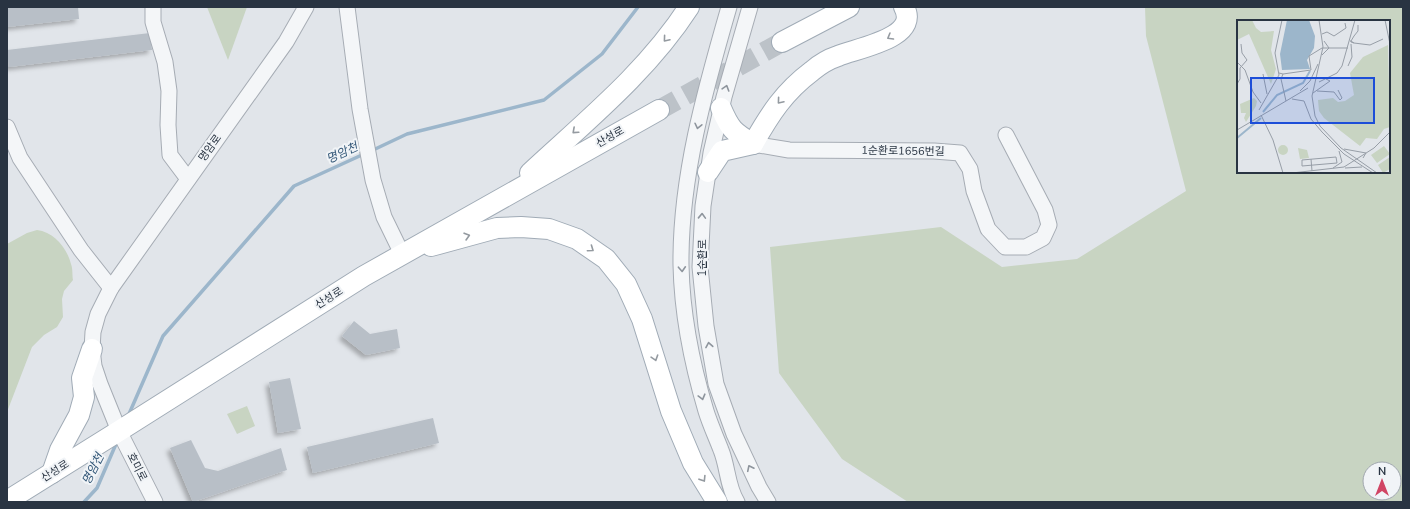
<svg xmlns="http://www.w3.org/2000/svg" width="1410" height="509" viewBox="0 0 1410 509" font-family="'Nunito Sans','Noto Sans KR',sans-serif">
<defs>
<filter id="shadow"><feDropShadow dx="-3.5" dy="3.5" stdDeviation="2" flood-color="#0004"/></filter>
</defs>
<rect width="100%" height="100%" fill="#e1e5ea"/>
<g fill="#c8d4c2" fill-rule="evenodd">
<polygon points="207,7 247,7 228,60"/>
<path d="M1145,7h258v495h-495l-66,-43 -63,-86 -9,-126 171,-20 61,40 75,-8 109,-68 -40,-155zM1238,21h151v151h-151zM1370,469h24v24h-24z"/>
<path d="M37,230c17,2 30,18 34,34 2,5 1,11 2,16l-9,11 -2,8 1,18 -6,10 -13,8 -12,12 -25,65v-168l20,-11z"/>
<polygon points="247,406 255,426 237,434 227,414"/>
</g>
<g fill="none" stroke-linecap="round" stroke-linejoin="round">
<g stroke="#9cb6cb" stroke-width="3.5">
<polyline points="371,151 407,134 544,100 602,54 638,7"/>
<polyline points="129,414 163,336 294,186 364,154"/>
<polyline points="84,502 97,488 116,444"/>
</g>
</g>
<g fill="#b8bfc7" filter="url(#shadow)">
<polygon points="7,7 78,7 79,19 7,27"/>
<polygon points="150,33 152,50 9,67 7,50"/>
<polygon points="354,321 370,334 397,329 400,348 366,355 342,336"/>
<polygon points="290,378 301,429 278,433 269,382"/>
<polygon points="433,418 439,443 313,473 307,447"/>
<polygon points="191,440 205,468 218,471 281,448 287,470 193,502 170,448"/>
</g>
<g fill="none" stroke-linecap="round" stroke-linejoin="round">
<polyline stroke="#bcc2c8" stroke-width="20" stroke-dasharray="20 10" stroke-linecap="butt" points="659,110 782,42"/>
<defs>
<g id="minor">
<polyline points="153,7 153,22 165,62 169,91 168,125 170,155 188,179"/>
<polyline points="347,7 360,109 373,180 384,217 402,254"/>
<path d="M729,7c-24,83 -49,171 -48,258 1,49 11,99 25,146 4,13 10,26 15,39 7,17 6,36 16,52"/>
<polyline points="750,7 724,97 711,153 703,206 700,267 706,326 716,384 734,434 759,487 768,502"/>
<polyline points="7,127 20,158 81,250 111,288"/>
<polyline points="753,144 789,150 934,151 960,153 970,169 974,191 988,229 1005,247 1026,247 1043,238 1049,225 1045,210 1006,135"/>
<polyline points="155,502 119,431 100,384 94,366 92,349 93,332 98,314 111,288 286,42 306,7"/>
</g>
<g id="major">
<polyline points="782,42 849,7"/>
<path d="M721,108c9,21 12,24 32,36"/>
<path d="M708,172l14,-21 31,-7c17,-30 31,-52 59,-73 7,-6 17,-12 26,-15 19,-8 83,-18 66,-49"/>
<path d="M530,173c56,-52 117,-101 159,-166"/>
<polyline points="431,246 497,228 521,227 549,229 577,239 606,259 626,284 642,319 671,411 693,463 717,502"/>
<polyline points="52,473 60,450 79,415 84,397 82,378 92,349"/>
<polyline points="7,501 119,431 364,276 659,110"/>
</g>
</defs>
<use href="#minor" stroke="#a6acb4" stroke-width="17"/>
<use href="#major" stroke="#a0abb6" stroke-width="22"/>
<use href="#minor" stroke="#f4f6f8" stroke-width="15"/>
<use href="#major" stroke="#fff" stroke-width="20"/>
</g>
<defs><path id="oneway-chevron" d="M-2-3.5L2.5 0L-2 3.5" fill="none" stroke-width="1.6" stroke-linecap="round" stroke-linejoin="round"/></defs>
<g stroke="#949aa0">
<use href="#oneway-chevron" transform="translate(890 37) rotate(150)"/>
<use href="#oneway-chevron" transform="translate(666 39) rotate(130)"/>
<use href="#oneway-chevron" transform="translate(780 101) rotate(130)"/>
<use href="#oneway-chevron" transform="translate(575 131) rotate(138)"/>
<use href="#oneway-chevron" transform="translate(467 236) rotate(-16)"/>
<use href="#oneway-chevron" transform="translate(591 249) rotate(35)"/>
<use href="#oneway-chevron" transform="translate(655 358) rotate(72)"/>
<use href="#oneway-chevron" transform="translate(703 479) rotate(58)"/>
</g>
<g stroke="#8e959d">
<use href="#oneway-chevron" transform="translate(726 88) rotate(-73)"/>
<use href="#oneway-chevron" transform="translate(698 126) rotate(103)"/>
<use href="#oneway-chevron" transform="translate(702 216) rotate(-88)"/>
<use href="#oneway-chevron" transform="translate(682 269) rotate(87)"/>
<use href="#oneway-chevron" transform="translate(709 345) rotate(-100)"/>
<use href="#oneway-chevron" transform="translate(702 397) rotate(75)"/>
<use href="#oneway-chevron" transform="translate(750 468) rotate(-116)"/>
</g>
<g text-anchor="middle" dominant-baseline="central" stroke-width="4" stroke-linejoin="round" paint-order="stroke">
<g font-size="11" fill="#293442" stroke="#f1f4f7">
<text transform="translate(610 137) rotate(-29)">산성로</text>
<text transform="translate(210 148) rotate(-54)">명암로</text>
<text transform="translate(903 151) rotate(1)">1순환로1656번길</text>
<text transform="translate(702 258) rotate(-90)">1순환로</text>
<text transform="translate(329 298) rotate(-32)">산성로</text>
<text transform="translate(137 467) rotate(63)">호미로</text>
<text transform="translate(55 471) rotate(-32)">산성로</text>
</g>
<g font-size="12" font-style="italic" fill="#325677" stroke="#f1f4f7">
<text transform="translate(342 153) rotate(-25)">명암천</text>
<text transform="translate(93 469) rotate(-63)">명암천</text>
</g>
</g>
<g transform="translate(1237 20)">
<rect width="153" height="153" fill="#e1e5ea"/>
<path d="M0,0h15l4,8 5,4 13,-1 -3,19 5,19 -5,15 -22,-50 -12,6zM151,25l2,82 -6,2 -7,10 -11,-1 -6,8 -36,-28 -5,-7 -1,-11 15,-2 5,4 7,-1 9,-6 -4,-22 13,-16zM17,78l3,3 -1,5 -10,16 -2,-4 2,-5h-5l-1,-9zM41 130a5 5 0 1 1 10 0a5 5 0 1 1-10 0ZM147,126l6,8 -13,9 -6,-8zM61,128l9,2 2,8 -9,1zM153,137v12l-7,4 -5,-8z" fill="#c8d4c2"/>
<path d="M50,0h22l6,16 -1,12 -7,12 3,9 -28,1 -2,-16z" fill="#9cb6cb"/>
<path fill="none" stroke="#9cb6cb" stroke-width="2" d="M26,92l14,-17 26,-12 7,-12M0,118l24,-20"/>
<path fill="none" stroke="#979ea7" stroke-width="1" d="M82,0l4,27 -11,49 3,20 5,10 21,22 36,25M148,0l5,24M85,14l5,-2 7,4 12,-8 -1,-5M113,21h1l3,2 -3,-1v-1l3,-5 4,-5v-6M117,23l16,2 13,-6M85,28h26M85,35l7,-7 -5,-7M0,42l8,8 8,22 8,11M111,46l4,-9 -1,-13M42,53l4,1 -2,5 5,22M26,54l4,20M46,54l28,-4 -2,-14 13,-8M82,62l18,-9 5,-7 13,-46M0,64l3,-5v-11l7,-8 -5,-7 -1,-9M63,71l10,-10 8,-17M80,71l17,1 6,8 2,-2 -4,-8M76,73l17,-12 -4,-2M55,79l12,2 7,18 11,13M22,90l20,-35 -4,-22 7,-33M24,95l12,25 10,33M0,110l71,-42M85,112l22,22 29,19M107,129l22,4 -3,5M99,137l1,6 -35,3v-6zM74,139l1,12M96,148l9,-6 -3,-11M108,148l17,-1M55,153l52,-6 30,-19 16,-16"/>
<path fill="#1d4ed8" fill-opacity="0.15" stroke="#1d4ed8" stroke-width="2" d="M14,58h123v45h-123z"/>
<rect width="153" height="153" fill="none" stroke="#293442" stroke-width="2"/>
</g>
<rect width="1410" height="509" fill="none" stroke="#293442" stroke-width="16"/>
<g transform="translate(1382 481)"><circle r="19" fill="#f1f4f7" stroke="#a1a7af"/>
<path d="M0-3L7 15L0 10L-7 15Z" fill="#d14564"/>
<text y="-6" font-size="11" font-weight="bold" text-anchor="middle" fill="#293442">N</text>
</g>
</svg>
